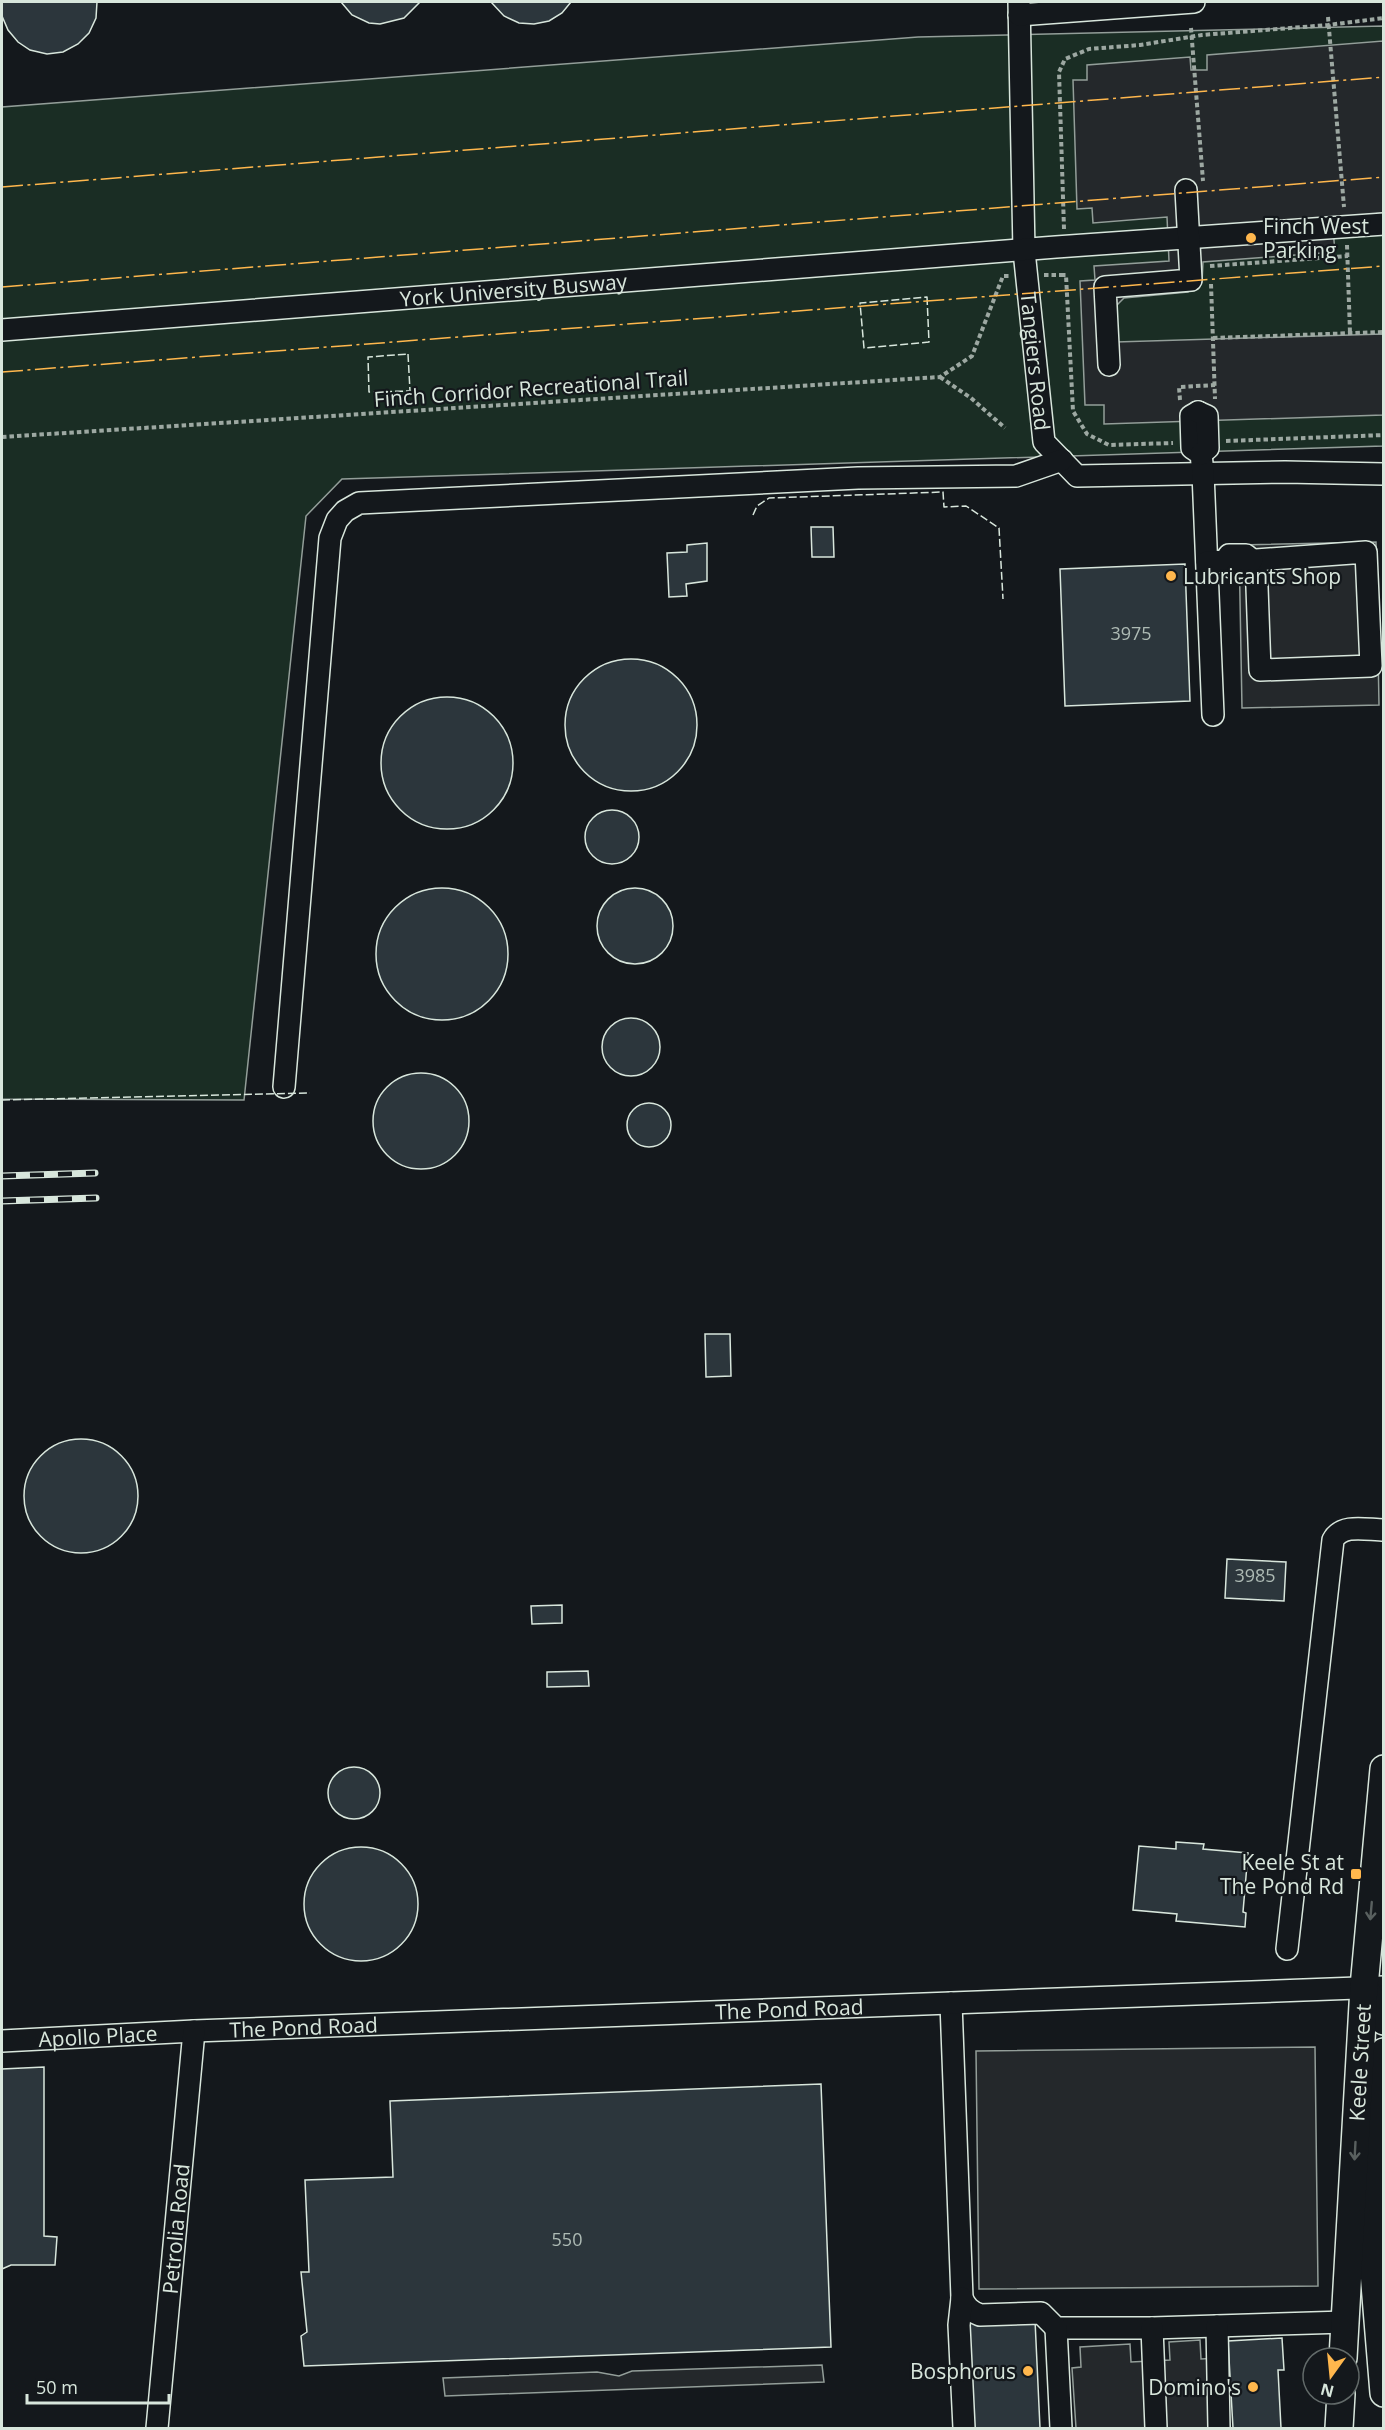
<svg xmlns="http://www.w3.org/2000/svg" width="1385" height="2430" viewBox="0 0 1385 2430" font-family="'Open Sans',sans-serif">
<rect width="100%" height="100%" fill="#14181c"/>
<polygon fill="#1a2d24" stroke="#939e99" stroke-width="1.5" points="1383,26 1383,446 342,479 306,516 244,1100 2,1099 2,107 918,37"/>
<g fill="#24282b" stroke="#939e99" stroke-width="1.5">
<polygon points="1383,41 1383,213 1332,218 1335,252 1203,262 1202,282 1188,292 1124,298 1114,308 1116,342 1383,334 1383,415 1104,424 1104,405 1085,405 1080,281 1095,280 1094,266 1169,261 1167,217 1093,223 1092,208 1077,209 1073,80 1087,80 1087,65 1190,57 1191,70 1207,70 1207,55"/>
<polygon points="1376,542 1379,705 1242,708 1239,545"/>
<polygon points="1315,2047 1318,2286 979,2289 976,2051"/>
<polygon points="1200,2340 1201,2359 1219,2358 1223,2428 1076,2428 1072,2368 1081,2367 1080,2347 1130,2344 1131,2362 1170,2360 1169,2342"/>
<polygon points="822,2365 824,2382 445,2396 443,2378 597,2372 619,2376 632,2371"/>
</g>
<g fill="#2c363c" stroke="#d8e6dc" stroke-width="1.5">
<polygon points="2,2 97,2 96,18 89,33 78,44 63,52 47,54 30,50 18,42 8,30 2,16"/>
<polygon points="341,2 420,2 404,18 380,24 369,23 352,15"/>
<polygon points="491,2 571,2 562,13 549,21 534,24 519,23 504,16"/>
<polygon points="811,527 833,527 834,557 812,557"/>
<polygon points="707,543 707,581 686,584 687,596 669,597 667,553 687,552 687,545"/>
<polygon points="1185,564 1190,701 1065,706 1060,569"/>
<circle cx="631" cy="725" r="66"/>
<circle cx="447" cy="763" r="66"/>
<circle cx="612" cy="837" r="27"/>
<circle cx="442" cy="954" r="66"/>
<circle cx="635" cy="926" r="38"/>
<circle cx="631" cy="1047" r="29"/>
<circle cx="421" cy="1121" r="48"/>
<circle cx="649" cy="1125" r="22"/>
<polygon points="705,1334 730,1334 731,1376 706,1377"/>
<circle cx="81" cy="1496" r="57"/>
<polygon points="1227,1559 1286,1562 1284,1601 1225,1598"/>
<polygon points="562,1605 562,1623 532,1624 531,1606"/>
<polygon points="588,1671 589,1686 547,1687 547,1672"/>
<circle cx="354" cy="1793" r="26"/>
<polygon points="1176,1842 1204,1844 1203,1849 1248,1853 1243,1912 1246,1913 1245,1927 1176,1921 1177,1914 1133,1910 1139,1846 1176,1849"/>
<circle cx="361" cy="1904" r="57"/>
<polygon points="44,2067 44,2236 57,2237 55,2265 11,2265 2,2269 2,2069"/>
<polygon points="821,2084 831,2347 304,2366 301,2336 307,2332 301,2272 309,2272 305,2180 393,2177 390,2101"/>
<polygon points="1035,2320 1040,2428 972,2428 967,2323"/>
<polygon points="1282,2338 1284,2370 1278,2370 1281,2428 1233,2428 1228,2341"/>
</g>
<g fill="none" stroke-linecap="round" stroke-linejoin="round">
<defs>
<g id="minor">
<path id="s1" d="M1019,2l5,249 20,191 33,34 208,-4 99,2"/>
<polyline points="1019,15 1194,2"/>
<path id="s2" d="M2,330l1054,-83 328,-23"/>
<polyline points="1109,365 1105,287 1191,280 1186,190"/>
<polyline points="1198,412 1191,416 1192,448 1201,454 1203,473 1213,715"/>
<polyline points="1198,412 1207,416 1208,448 1201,454"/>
<polyline points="1252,560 1256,560 1366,552 1371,666 1260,670 1256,560"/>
<polyline points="1207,562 1225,561 1231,567 1245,567 1252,560 1246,555 1229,555 1225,561"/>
<polyline points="284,1087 330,538 337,520 345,511 359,503 858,478 1016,476 1062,460"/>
<path d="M1287,1949l46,-409c9,-17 34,-10 51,-10"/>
<path d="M951,2003l11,295c4,9 8,13 18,17l61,-2 15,15h96l193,-6"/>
<path id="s3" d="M2,2041l192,-10 1190,-44"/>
<polyline points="962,2298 959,2325 964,2428"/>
<polyline points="1217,2326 1219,2428"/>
<polyline points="1056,2328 1061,2428"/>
<polyline points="1152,2328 1156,2428"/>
<path id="s4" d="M157,2428l37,-397"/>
</g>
<g id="major">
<polyline points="1364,1987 1384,2021"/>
<polyline points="1384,2052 1373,2199 1374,2272 1384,2393"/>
<path id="s5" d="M1343,2358l21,-371 20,-218"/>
<polyline points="1339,2428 1341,2394"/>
</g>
</defs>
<use href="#minor" stroke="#d8e6dc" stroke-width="24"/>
<use href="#major" stroke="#d8e6dc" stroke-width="30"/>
<g stroke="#9da8a2" stroke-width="4" stroke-dasharray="4.5 3" stroke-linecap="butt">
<polyline points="1328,17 1344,207"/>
<polyline points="1191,28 1203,181"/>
<polyline points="1064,229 1059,72 1065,59 1089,49 1140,45 1202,35 1328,25 1384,18"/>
<polyline points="1347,245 1350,333"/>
<polyline points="1210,266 1348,256"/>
<polyline points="1044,275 1061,275"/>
<polyline points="1061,275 1066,275 1073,411 1087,434 1109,445 1173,443"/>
<polyline points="1211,284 1215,399"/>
<polyline points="1213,338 1384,332"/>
<polyline points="940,377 971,398 1005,428"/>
<polyline points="1180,400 1179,387 1215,385"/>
<polyline points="2,437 940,377 972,356 1003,276 1009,276"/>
<polyline points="1226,441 1384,435"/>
</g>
<use href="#minor" stroke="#14181c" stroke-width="21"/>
<use href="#major" stroke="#14181c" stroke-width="27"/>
<defs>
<g id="rail">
<polyline points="2,1176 95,1173"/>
<polyline points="2,1201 96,1198"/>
</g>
</defs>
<use href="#rail" stroke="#d8e6dc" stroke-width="7"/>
<use href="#rail" stroke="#14181c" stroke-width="4.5" stroke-dasharray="14" stroke-linecap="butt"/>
<g stroke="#d8e6dc" stroke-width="1.5" stroke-dasharray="8 3" stroke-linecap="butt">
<polygon points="927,297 929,342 864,348 860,303"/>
<polygon points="408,354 410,391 369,392 368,357"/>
<polyline points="753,515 757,506 769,498 943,492 944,507 966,506 999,528 1003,599"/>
<polyline points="2,1100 310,1093"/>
</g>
<g stroke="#ffb74d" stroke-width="1.5" stroke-dasharray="21 4.5 3 4.5" stroke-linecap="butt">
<polyline points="2,187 1384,77"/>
<polyline points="2,287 1384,177"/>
<polyline points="2,372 1384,266"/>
</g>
</g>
<defs><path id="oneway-shaft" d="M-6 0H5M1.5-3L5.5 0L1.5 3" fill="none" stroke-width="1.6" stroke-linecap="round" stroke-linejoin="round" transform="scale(1.5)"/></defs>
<g stroke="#59605f">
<use href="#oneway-shaft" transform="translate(1371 1911) rotate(95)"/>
<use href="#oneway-shaft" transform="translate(1355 2151) rotate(93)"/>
</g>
<g fill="#ffb74d" stroke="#14181c" stroke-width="2">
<circle cx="1251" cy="238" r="6"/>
<circle cx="1171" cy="576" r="6"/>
<rect x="1350" y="1868" width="12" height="12" rx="3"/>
<circle cx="1028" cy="2371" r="6"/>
<circle cx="1253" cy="2387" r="6"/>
</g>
<g text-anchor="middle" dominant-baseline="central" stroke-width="4.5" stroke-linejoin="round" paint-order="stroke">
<g font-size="18" fill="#adbab4">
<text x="1131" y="633">3975</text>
<text x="1255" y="1575">3985</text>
<text x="567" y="2239">550</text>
</g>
<g font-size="21" fill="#d8e6dc" stroke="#14181c" text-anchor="end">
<text x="1263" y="226" text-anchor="start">Finch West<tspan x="1263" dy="24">Parking</tspan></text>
<text x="1183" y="576" text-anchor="start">Lubricants Shop</text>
<text x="1344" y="1862">Keele St at<tspan x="1344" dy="24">The Pond Rd</tspan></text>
<text x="1016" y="2371">Bosphorus</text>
<text x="1241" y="2387">Domino's</text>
</g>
<g font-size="21" fill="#d8e6dc" stroke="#14181c">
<text stroke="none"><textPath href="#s2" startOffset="513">York University Busway</textPath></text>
<text stroke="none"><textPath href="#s1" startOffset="360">Tangiers Road</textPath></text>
<text transform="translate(531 388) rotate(-4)">Finch Corridor Recreational Trail</text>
<text stroke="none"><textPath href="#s3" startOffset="788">The Pond Road</textPath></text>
<text stroke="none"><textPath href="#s3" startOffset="302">The Pond Road</textPath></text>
<text stroke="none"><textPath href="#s3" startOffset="96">Apollo Place</textPath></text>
<text stroke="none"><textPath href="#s5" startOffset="296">Keele Street</textPath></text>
<text stroke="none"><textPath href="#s4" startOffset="200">Petrolia Road</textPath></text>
</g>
</g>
<rect width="1385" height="2430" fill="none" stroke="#d8e6dc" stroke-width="6"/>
<g transform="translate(1331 2376) rotate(195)"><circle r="28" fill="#14181c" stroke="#626a69" stroke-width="1.5"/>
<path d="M0-4.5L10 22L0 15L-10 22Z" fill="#ffb74d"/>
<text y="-9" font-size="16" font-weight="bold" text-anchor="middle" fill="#d8e6dc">N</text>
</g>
<path d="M27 2394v9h142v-9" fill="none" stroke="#d8e6dc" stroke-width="3"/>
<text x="36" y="2394" font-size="18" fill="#d8e6dc" stroke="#14181c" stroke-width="4.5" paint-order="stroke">50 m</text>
</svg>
